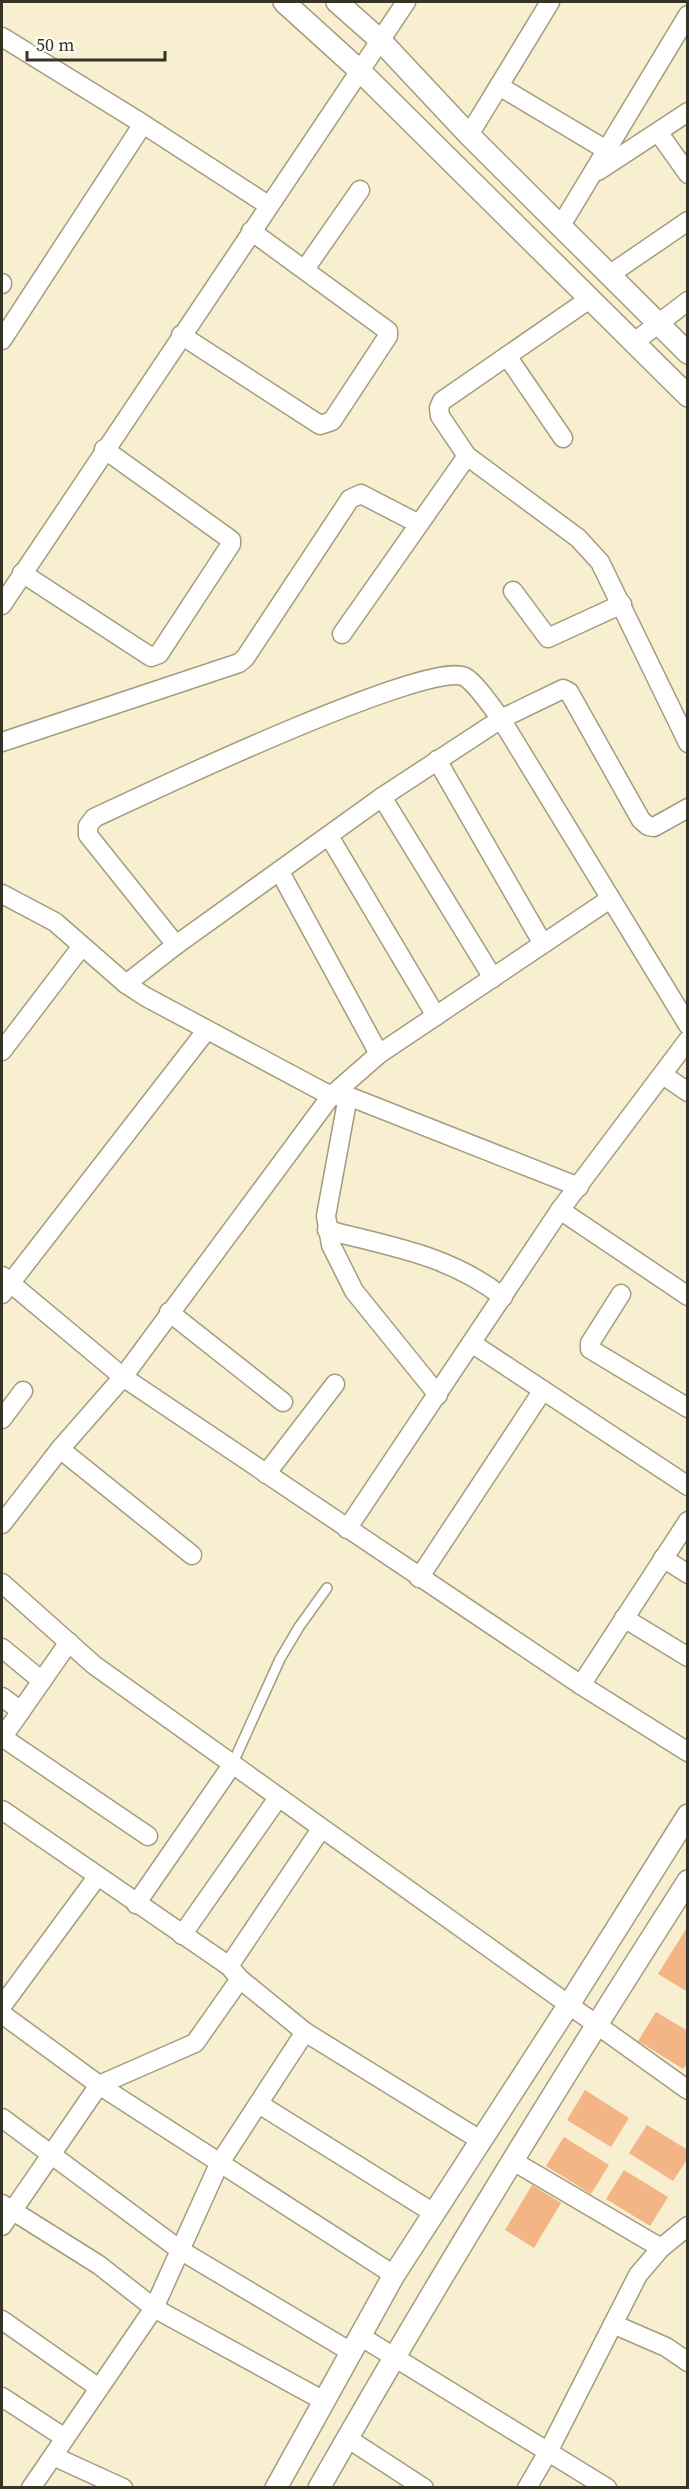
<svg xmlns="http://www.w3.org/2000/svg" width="689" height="2489" viewBox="0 0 689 2489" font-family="'Source Serif 4',serif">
<rect width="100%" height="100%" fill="#f8efd0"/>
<g fill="#f3b486">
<polygon points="686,1929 688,1930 688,1992 658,1974"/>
<polygon points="656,2012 688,2031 688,2062 683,2069 638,2041"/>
<polygon points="585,2090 629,2118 611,2147 567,2120"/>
<polygon points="647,2125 688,2150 688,2158 673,2181 629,2153"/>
<polygon points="564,2137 609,2165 591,2194 546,2166"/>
<polygon points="624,2170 668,2197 650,2226 606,2199"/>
<polygon points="532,2185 561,2203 534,2248 505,2230"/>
</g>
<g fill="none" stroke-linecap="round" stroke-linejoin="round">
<defs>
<polyline id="service" points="232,1765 280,1659 299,1627 327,1588"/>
<g id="minor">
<polyline points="2,37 143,124 268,205"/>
<polyline points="499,86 608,151"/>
<polyline points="658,132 688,174"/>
<polyline points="469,135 550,2"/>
<polyline points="598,171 688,112"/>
<polyline points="560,227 688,15"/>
<polyline points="305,269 360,190"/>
<polyline points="609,275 688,221"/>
<polyline points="2,283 2,284"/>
<polyline points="588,300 442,401 439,408 440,416 467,456 578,538 600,562 688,743"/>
<polyline points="181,335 320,425 332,421 388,336 388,331 251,231"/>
<polyline points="2,340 143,124"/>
<polyline points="633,343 688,301"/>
<polyline points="507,356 563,438"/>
<polyline points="22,573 151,657 159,654 231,544 231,540 104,449"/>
<polyline points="513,591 548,638 622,604"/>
<polyline points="2,605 406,2"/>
<polyline points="342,634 467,456"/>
<polyline points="2,742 239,663 245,658 350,499 361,494 419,524"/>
<polyline points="437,760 543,944"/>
<polyline points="382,797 493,978"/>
<polyline points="329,836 436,1016"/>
<polyline points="280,872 379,1054"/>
<polyline points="2,894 55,922 126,984 146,997 331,1096 348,1096 579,1187"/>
<path d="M176,945l-88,-110v-9l6,-8c49,-23 337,-160 371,-141 11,6 28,32 36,42l62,-30 6,3 72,128 7,6 6,1 34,-19"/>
<polyline points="126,984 176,945 382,797 501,719 688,1025"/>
<polyline points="2,1051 82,946"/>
<polyline points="663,1075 688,1092"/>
<polyline points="348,1096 326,1216 331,1245 354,1291 438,1395"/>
<polyline points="560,1210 688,1296"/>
<path d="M327,1230c65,17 122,25 176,67"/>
<polyline points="2,1276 123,1377 581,1685 688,1752"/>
<polyline points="2,1294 206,1031"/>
<polyline points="621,1294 590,1343 590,1349 688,1408"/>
<polyline points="169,1312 283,1402"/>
<polyline points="473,1344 688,1486"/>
<polyline points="2,1419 23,1391"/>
<polyline points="60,1449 192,1555"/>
<polyline points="266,1474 335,1384"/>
<polyline points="2,1524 60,1449 123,1377 331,1096 379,1054 610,899"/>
<polyline points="347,1529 560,1210 688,1040"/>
<polyline points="663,1558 688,1574"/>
<polyline points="419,1578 543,1390"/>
<polyline points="2,1583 94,1665 688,2090"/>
<polyline points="624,1618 688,1657"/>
<polyline points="2,1648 42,1681"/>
<polyline points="581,1685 688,1521"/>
<polyline points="2,1697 21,1711"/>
<polyline points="2,1737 148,1836"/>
<polyline points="2,1738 69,1642"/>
<polyline points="2,1810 229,1966 321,1829"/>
<polyline points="136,1904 232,1765"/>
<polyline points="182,1935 278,1798"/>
<polyline points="2,2006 97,1877"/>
<polyline points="2,2014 99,2085 394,2275"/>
<polyline points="305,2032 480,2140"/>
<polyline points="259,2104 432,2212"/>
<polyline points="2,2118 180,2250 351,2352"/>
<polyline points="513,2161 661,2248"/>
<polyline points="2,2204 99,2265 154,2308 324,2401"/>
<polyline points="2,2226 99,2085 195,2043 240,1979"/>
<polyline points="2,2320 99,2388"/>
<polyline points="613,2324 666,2347 688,2362"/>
<polyline points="360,2336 607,2488"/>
<polyline points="2,2397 65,2438"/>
<polyline points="347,2438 424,2488"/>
<polyline points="53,2456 123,2488"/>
<polyline points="31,2488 154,2308 219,2164 305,2032 240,1979 229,1966"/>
<polyline points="527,2488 548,2452 638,2275 661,2248 688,2226"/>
</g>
<g id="tertiary">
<polyline points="284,2 359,70 688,396"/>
<polyline points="337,2 380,40 469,135 688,353"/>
<polyline points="276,2488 394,2275 568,2006 688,1815"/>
<path d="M319,2488c117,-206 241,-407 369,-607"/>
</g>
</defs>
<use href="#service" stroke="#a49c7e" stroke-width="12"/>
<use href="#minor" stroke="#a49c7e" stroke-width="21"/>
<use href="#tertiary" stroke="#a49c7e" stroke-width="24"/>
<use href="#service" stroke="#fff" stroke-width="9"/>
<use href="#minor" stroke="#fff" stroke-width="18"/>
<use href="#tertiary" stroke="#fff" stroke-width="21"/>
</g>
<rect width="689" height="2489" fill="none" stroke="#363327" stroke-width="6"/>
<path d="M27 51v9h138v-9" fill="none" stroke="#363327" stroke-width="3"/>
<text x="36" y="51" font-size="18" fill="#363327" stroke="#fefcf6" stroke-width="4.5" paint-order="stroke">50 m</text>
</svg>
